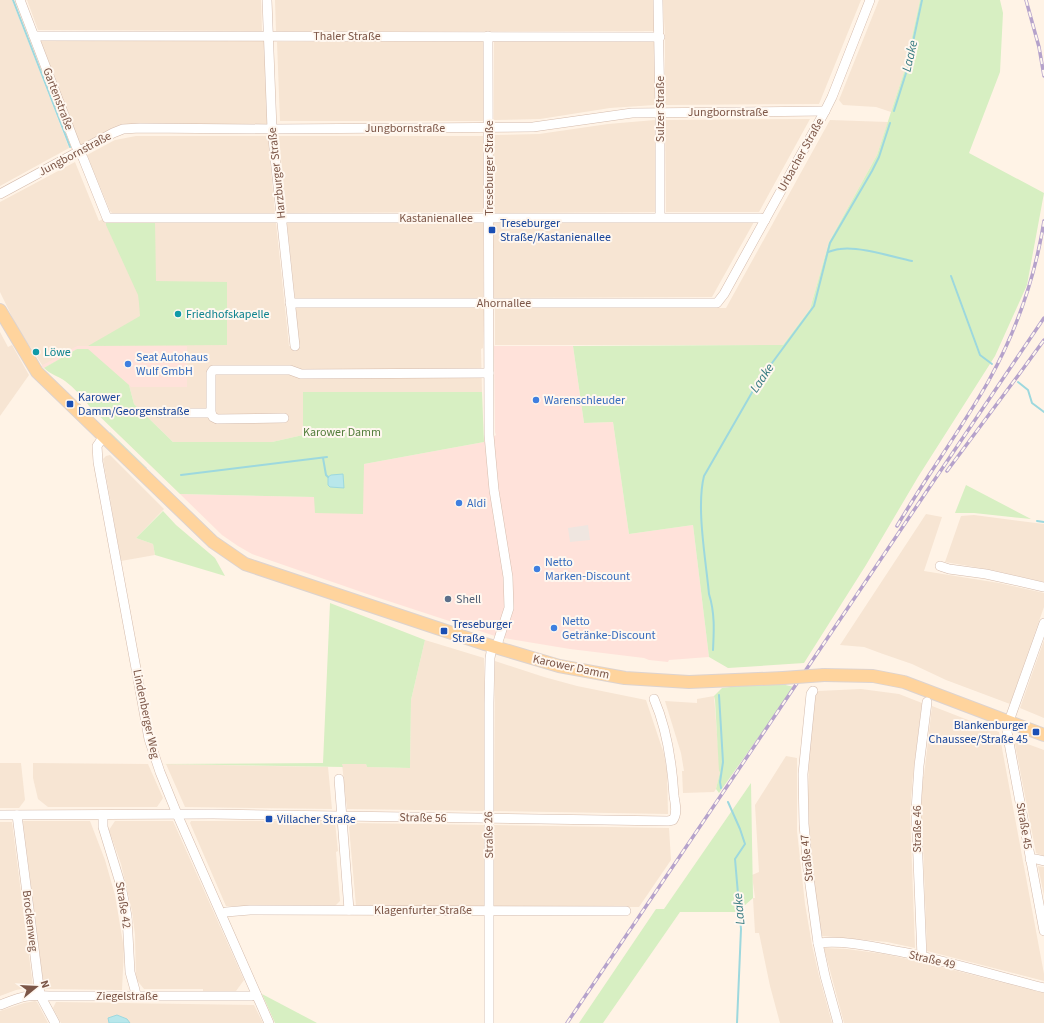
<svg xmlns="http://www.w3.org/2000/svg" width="1044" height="1023" viewBox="0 0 1044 1023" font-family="'Source Sans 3',sans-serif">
<rect width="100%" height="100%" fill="#fff3e6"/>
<g fill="#f7e5d3">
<polygon points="0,0 12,0 69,148 0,186"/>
<polygon points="27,0 261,0 262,31 38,30"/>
<polygon points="275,0 653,0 654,31 276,31"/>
<polygon points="663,0 861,0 819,104 665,105 665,36"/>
<polygon points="879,0 920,0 905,69 891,112 876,107 843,105 839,100"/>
<polygon points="40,39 261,39 265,41 268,126 139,126 81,147"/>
<polygon points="655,41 655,105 610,108 540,119 494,120 494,42"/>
<polygon points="277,42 483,42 483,121 280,121"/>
<polygon points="810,119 759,212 666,212 665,120"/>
<polygon points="655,120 655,212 494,213 493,135 539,134 608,124"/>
<polygon points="830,120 888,122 877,155 829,242 810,309 783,345 495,345 495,308 726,308"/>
<polygon points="136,136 268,136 275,213 112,213 110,211 87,155 115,140"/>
<polygon points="279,136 483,136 484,212 286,213"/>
<polygon points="75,162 99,221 103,219 105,223 276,223 289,346 299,346 295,308 484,308 483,348 481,349 482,392 303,392 303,435 272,442 173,442 134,404 129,385 77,349 44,368 16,325 0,292 0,202"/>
<polygon points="754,222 712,297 494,298 493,223"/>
<polygon points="287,223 483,223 483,298 295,298"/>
<polygon points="0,332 8,347 12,345 29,375 0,416"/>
<polygon points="110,455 164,509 136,538 153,544 155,555 121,561 103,459 106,456"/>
<polygon points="926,514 942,517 924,571 999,583 1044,593 1044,607 1010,704 946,680 912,664 883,654 864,647 840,645"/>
<polygon points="974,515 1044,524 1044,582 992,570 945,562 961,516"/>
<polygon points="425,640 484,658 484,811 347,809 342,764 366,764 367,767 410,768 411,700"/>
<polygon points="1044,640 1044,718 1020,708"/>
<polygon points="495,661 544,677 577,686 646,700 664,754 667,772 668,814 494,811"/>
<polygon points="861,689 899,694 922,703 913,775 910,812 915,948 887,942 822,936 814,887 809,834 808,796 809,755 815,693 818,691"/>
<polygon points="714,696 720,772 716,789 714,792 683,793 682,771 684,771 681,753 665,701 697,703 697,699"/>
<polygon points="932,706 999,732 1044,974 1044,981 927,951 922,818 920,818 923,777 924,776"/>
<polygon points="1014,739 1044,750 1044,856 1036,853"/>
<polygon points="786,756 797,758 797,831 805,904 812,945 819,976 832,1023 780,1023 770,986 759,933 755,933 753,898 755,898 752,875 759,872 755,805"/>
<polygon points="0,763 21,763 25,800 19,808 0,808"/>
<polygon points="33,763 148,764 163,798 157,807 48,807 38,799 33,778"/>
<polygon points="166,764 328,767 332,809 185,807"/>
<polygon points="90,821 105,860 115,895 124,949 122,990 44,989 23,821"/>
<polygon points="115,821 173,821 244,980 236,991 203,991 203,989 144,989 136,979 135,935 132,911 121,864 109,830"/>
<polygon points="191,821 333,821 335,822 338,851 336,852 340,901 335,906 226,906 190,823"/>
<polygon points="0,822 12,822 33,987 16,990 0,996"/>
<polygon points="353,823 484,825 484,907 356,906 349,827"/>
<polygon points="494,825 669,828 671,860 639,907 494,907"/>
<polygon points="1038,866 1044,867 1044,896"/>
<polygon points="824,948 847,949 884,954 922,962 1044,993 1044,1023 844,1023"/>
<polygon points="35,1001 37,1002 48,1023 0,1023 0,1011 24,1003"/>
<polygon points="56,1002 254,1005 263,1023 61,1023 53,1008"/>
</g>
<g fill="#ffe2da">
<polygon points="77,346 187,346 187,387 131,387 108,368 88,349 77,349 44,368 41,366"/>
<polygon points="494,346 573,346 584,423 613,422 629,534 693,525 709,657 669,660 668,662 649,660 644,658 570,649 498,637 373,596 252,554 238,546 222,535 180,494 315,497 315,513 364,464 484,442 496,435 495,432"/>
</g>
<polygon fill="#efe6e0" points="588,525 590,540 570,542 568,528"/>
<g fill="#d7efc2">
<polygon points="920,0 1000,0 1003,13 1000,72 969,153 1044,193 1027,285 995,356 918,477 866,565 804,663 728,668 709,657 693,525 629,534 613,422 584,423 573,346 783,345 810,309 829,242 877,155 905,69"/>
<polygon points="106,221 155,221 156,281 227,282 227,345 88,346 140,316 139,303 138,295 106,225"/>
<path d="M77,349h11l41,36 5,19 39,38h99l31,-7v-43h179l2,50 -120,22 -1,50 -48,-1 -1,-16 -134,-3 -90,-87c-7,-10 -16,-19 -25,-26 -7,-5 -14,-6 -21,-13z"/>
<polygon points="110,432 147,468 145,469 110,434"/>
<polygon points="966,485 1031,519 974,513 955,513"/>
<polygon points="163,511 176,525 215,558 225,576 155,555 153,544 136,538"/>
<polygon points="330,603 425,640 411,700 410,768 367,767 366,764 342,764 343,767 160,764 323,763"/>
<polygon points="773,682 794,687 719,793 716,789 720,772 719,771 715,700 714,696 722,688"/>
<polygon points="751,783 753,898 737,912 680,912 603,1023 579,1023 656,909 664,909"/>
<polygon points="262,994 317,1023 275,1023"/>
</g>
<g fill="#b8e7eb" stroke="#9dd8de">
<polygon points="343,474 344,488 330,487 328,485 328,477 331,475"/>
<polygon points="117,1015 127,1019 130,1023 109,1023 108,1018"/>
</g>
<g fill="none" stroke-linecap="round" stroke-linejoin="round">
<g stroke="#9dd8de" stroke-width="2">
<polyline points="13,0 70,147"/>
<polyline points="894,111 907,70 922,0"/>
<path d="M828,252c4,-1 8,-3 12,-3 19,-3 53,8 72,12"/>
<polyline points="951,276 980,355 992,364"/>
<polyline points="1018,382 1028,390 1032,403 1044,412"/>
<polyline points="323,458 326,475 328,477"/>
<polyline points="181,475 327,457"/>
<polyline points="1037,521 1044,522"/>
<path d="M713,650c1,-19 2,-37 -4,-56 -3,-33 -13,-87 -5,-118l54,-94 56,-76 16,-63 42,-72 7,-14 11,-34"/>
<polyline points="719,695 723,762 720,782 721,788"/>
<polyline points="728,802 740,829 745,844 735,859 741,929 737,1023"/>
</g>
<defs>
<g id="minor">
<polyline points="20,0 76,146 83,158 107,218 761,218 765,220"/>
<polyline points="267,0 272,129 295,346"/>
<polyline points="658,0 660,112 660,217"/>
<polyline points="34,36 660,37"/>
<polyline points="488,36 489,435 494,490 508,577 509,608 496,648"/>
<polyline points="0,194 113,133 123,129 140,128 272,129 533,127 632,113 825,111"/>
<polyline points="290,303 717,303 724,294 825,111 832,97 870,0"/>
<polyline points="159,413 211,413"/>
<polyline points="284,418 217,419 213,417 211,413 211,373 213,370 290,370 301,374 489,373"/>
<polyline points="104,436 97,446 98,462 149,739 160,772 177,814 269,1023"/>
<polyline points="940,566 949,569 986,574 1044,587"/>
<polyline points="1044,623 1009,721 1007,732 1044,931"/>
<polyline points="813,691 811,694 803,774 804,824 808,870 818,943 825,976 838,1023"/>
<polyline points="339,779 349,910"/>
<path d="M0,815l213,-1 455,7 5,-1c5,-7 2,-17 1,-24 -2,-33 -7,-67 -20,-97"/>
<polyline points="17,815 40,995 55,1023"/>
<polyline points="103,815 103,827 121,886 127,916 130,972 135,990 136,996"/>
<polyline points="1030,859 1036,859 1044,861"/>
<polyline points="222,914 226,912 250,910 626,911"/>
<path d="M818,943c28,-3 57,4 84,9 48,10 95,24 142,36"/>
<polyline points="922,957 916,810 919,766 927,702"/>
<path d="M0,1005c21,-8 26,-11 49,-9h203l4,-2"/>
<polyline points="489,1023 489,703 490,658 492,647"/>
</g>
<g id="major">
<polyline points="0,310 37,372 213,542 245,564 485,644 559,666 625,678 689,682 783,678"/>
<polyline points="824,675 873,676 904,682 1044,735"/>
</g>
</defs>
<use href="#minor" stroke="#d5bcad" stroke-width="10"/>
<use href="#major" stroke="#ddd3cf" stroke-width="14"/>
<use href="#minor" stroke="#fff" stroke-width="9"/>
<use href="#major" stroke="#ffd49d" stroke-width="12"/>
<defs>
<g id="rail">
<polyline points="1026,0 1039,47 1044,76"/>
<polyline points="947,471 1020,373 1044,340"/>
<path d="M897,526c29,-49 63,-95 91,-144 28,-50 47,-104 56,-161"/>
<polyline points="567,1023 1044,318"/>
</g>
</defs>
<use href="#rail" stroke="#b5a2cb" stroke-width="3.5"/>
<use href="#rail" stroke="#fff7ef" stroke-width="2" stroke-dasharray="6" stroke-linecap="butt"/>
<defs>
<polyline id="major-bridge" points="783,678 824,675"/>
</defs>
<use href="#major-bridge" stroke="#ddd3cf" stroke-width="14" stroke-linecap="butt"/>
<use href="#major-bridge" stroke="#ffd49d" stroke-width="12"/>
</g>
<g fill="#1a4fb4" stroke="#fff7ef" stroke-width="1.5">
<rect x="488" y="226" width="8" height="8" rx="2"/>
<rect x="66" y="400" width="8" height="8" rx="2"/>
<rect x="440" y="627" width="8" height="8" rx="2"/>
<rect x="1032" y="728" width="8" height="8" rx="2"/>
<rect x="265" y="815" width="8" height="8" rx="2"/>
</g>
<g fill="#0f9aa8" stroke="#fff7ef" stroke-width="1.5">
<circle cx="178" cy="314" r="4"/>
<circle cx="36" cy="352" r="4"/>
</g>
<g fill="#3f7fe0" stroke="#fff7ef" stroke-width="1.5">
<circle cx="128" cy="364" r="4"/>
<circle cx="536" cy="400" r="4"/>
<circle cx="459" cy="503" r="4"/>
<circle cx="537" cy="569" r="4"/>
<circle cx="554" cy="628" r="4"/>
</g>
<circle fill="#5c6f8a" stroke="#fff7ef" stroke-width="1.5" cx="448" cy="599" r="4"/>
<g text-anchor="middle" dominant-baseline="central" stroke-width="4" stroke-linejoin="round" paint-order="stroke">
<g font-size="12" fill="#7c5647" stroke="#fff7ef">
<text x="347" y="36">Thaler Straße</text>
<text transform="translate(58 99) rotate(69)">Gartenstraße</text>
<text transform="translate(660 109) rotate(-90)">Sulzer Straße</text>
<text x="728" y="112">Jungbornstraße</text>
<text x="405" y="128">Jungbornstraße</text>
<text transform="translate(75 154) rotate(-28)">Jungbornstraße</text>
<text transform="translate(801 155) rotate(-61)">Urbacher Straße</text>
<text transform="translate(489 168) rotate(-90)">Treseburger Straße</text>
<text transform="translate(277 173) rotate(-96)">Harzburger Straße</text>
<text x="436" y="218">Kastanienallee</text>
<text x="504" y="303">Ahornallee</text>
<text transform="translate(571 667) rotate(12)">Karower Damm</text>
<text transform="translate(146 714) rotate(78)">Lindenberger Weg</text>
<text transform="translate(423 818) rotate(1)">Straße 56</text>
<text transform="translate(1024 826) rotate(80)">Straße 45</text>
<text transform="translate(917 829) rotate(-90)">Straße 46</text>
<text transform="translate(489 835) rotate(-91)">Straße 26</text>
<text transform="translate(807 858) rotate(-96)">Straße 47</text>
<text transform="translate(123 905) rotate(81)">Straße 42</text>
<text x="423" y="910">Klagenfurter Straße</text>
<text transform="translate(30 921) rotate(83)">Brockenweg</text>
<text transform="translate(932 960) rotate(13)">Straße 49</text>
<text x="127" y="996">Ziegelstraße</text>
</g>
<g font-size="12" fill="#164399" stroke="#fff7ef" text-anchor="start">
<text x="500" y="223">Treseburger<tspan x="500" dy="14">Straße/Kastanienallee</tspan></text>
<text x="78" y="397">Karower<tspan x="78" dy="14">Damm/Georgenstraße</tspan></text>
<text x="452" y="624">Treseburger<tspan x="452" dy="14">Straße</tspan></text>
<text x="1028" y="725" text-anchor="end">Blankenburger<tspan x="1028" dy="14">Chaussee/Straße 45</tspan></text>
<text x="277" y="819">Villacher Straße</text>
</g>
<g font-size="12" fill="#0d838f" stroke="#fff7ef" text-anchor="start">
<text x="186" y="314">Friedhofskapelle</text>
<text x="44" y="352">Löwe</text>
</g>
<g font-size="12" fill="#366cbe" stroke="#fff7ef" text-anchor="start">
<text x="136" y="357">Seat Autohaus<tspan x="136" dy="14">Wulf GmbH</tspan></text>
<text x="544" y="400">Warenschleuder</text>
<text x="467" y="503">Aldi</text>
<text x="545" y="562">Netto<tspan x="545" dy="14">Marken-Discount</tspan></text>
<text x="562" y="621">Netto<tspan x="562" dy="14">Getränke-Discount</tspan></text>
</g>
<g font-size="12" fill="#527d3b" stroke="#fff7ef">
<text x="342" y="432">Karower Damm</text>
</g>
<g font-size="12" fill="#4e5e75" stroke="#fff7ef" text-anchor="start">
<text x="456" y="599">Shell</text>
</g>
<g font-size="13" font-style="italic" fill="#387b82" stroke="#fff7ef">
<text transform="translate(910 56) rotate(-77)">Laake</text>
<text transform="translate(762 378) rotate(-56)">Laake</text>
<text transform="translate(739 909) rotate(-95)">Laake</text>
</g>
</g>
<g transform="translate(36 987) rotate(72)" stroke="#fff7ef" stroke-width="3" paint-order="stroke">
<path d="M0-3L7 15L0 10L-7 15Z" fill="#7c5647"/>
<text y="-6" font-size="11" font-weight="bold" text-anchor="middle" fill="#7c5647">N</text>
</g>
</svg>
